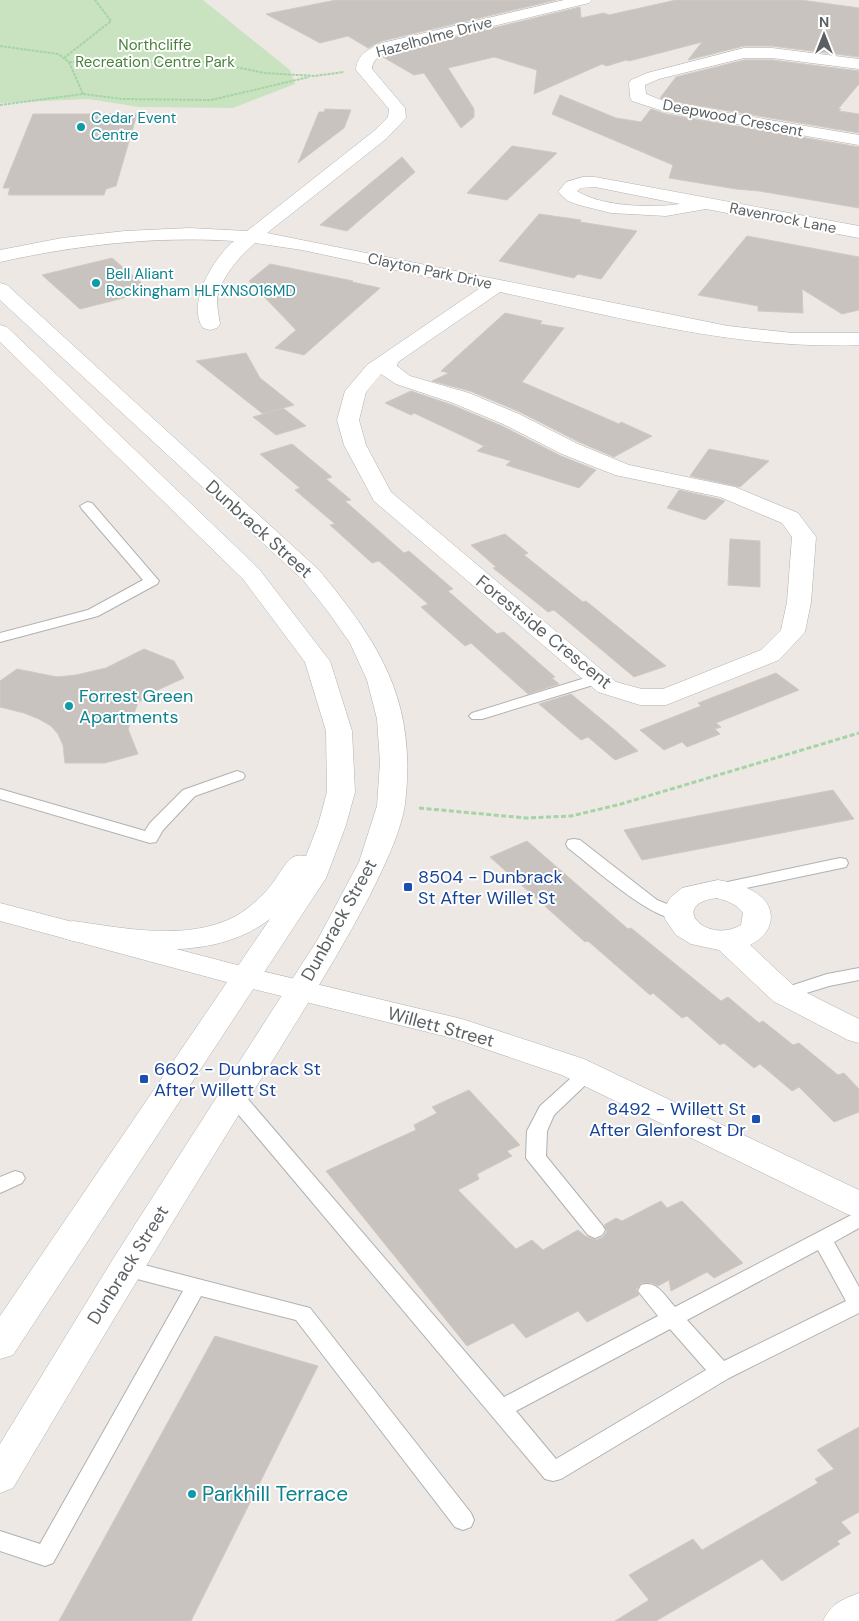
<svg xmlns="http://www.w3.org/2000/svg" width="859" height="1621" viewBox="0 0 859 1621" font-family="'DM Sans',sans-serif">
<rect width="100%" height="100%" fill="#ede8e3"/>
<polygon fill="#c9e3c1" points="0,0 203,0 290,70 295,84 233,108 139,107 88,99 0,103"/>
<g fill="#c8c3bf" stroke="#d1c9c2">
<polygon points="336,0 556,0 382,41 368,48 348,36 320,43 266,14"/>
<polygon points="676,0 801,0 859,8 859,57 772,46 744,46 688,60 702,42 629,61 626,60 607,66 602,64 534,94 537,70 494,57 448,68 474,109 474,117 461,128 424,73 414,75 383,57 394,52 580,7 581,18 604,13 609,15"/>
<polygon points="744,60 772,60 859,71 859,84 838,109 841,109 839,111 859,114 859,133 670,101 660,98 676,77"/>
<polygon points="560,95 616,118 641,122 651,109 666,114 859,147 859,208 759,191 736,189 669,178 673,165 552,114"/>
<polygon points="325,109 351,110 344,128 298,163 319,112 324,112"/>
<polygon points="33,114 137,114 116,186 106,189 104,195 8,195 10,188 3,188"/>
<polygon points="512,146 557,153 507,200 467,193"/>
<polygon points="402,157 415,172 347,231 320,225"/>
<polygon points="539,214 581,220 580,222 637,231 601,279 578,274 574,278 499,261"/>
<polygon points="747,236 859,257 859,310 842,314 802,289 803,313 758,311 758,306 698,295"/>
<polygon points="112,258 151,291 80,309 42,275"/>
<polygon points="270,264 353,281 352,282 380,288 304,355 275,348 296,330 249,281"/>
<polygon points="505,313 542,321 540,324 564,328 522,382 619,424 621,422 652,436 614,457 579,442 520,412 470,391 432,381 449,373 441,371"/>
<polygon points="246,353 260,378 294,405 263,414 196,361"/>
<polygon points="411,391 452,405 502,426 561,456 596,470 579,488 506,465 511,461 477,451 484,446 414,413 411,415 385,403"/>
<polygon points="283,408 306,426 276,435 253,417"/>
<polygon points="292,444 332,477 326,479 351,500 345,501 404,553 409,551 453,589 448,591 497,634 504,632 555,677 552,678 559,684 528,694 471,643 465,646 421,607 428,604 379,561 372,563 330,525 335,524 295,490 300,488 260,454"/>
<polygon points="709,449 769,461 740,487 690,476"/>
<polygon points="679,490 719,499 725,501 705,520 667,508"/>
<polygon points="505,534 528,553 524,555 583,602 586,601 666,666 634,677 554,610 548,612 493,568 496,567 471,545"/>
<polygon points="730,539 760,541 760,587 728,585"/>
<polygon points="144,649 174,661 184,678 149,694 138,703 128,729 138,754 105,763 65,763 63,745 58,734 51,726 39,719 24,713 0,707 0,681 17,669 57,677 76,675 106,668"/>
<polygon points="776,673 799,690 716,723 721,727 715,729 720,734 687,747 682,742 664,750 640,730 701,706 698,703"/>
<polygon points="571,694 612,728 638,751 615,760 588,737 581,740 539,704"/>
<polygon points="833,790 854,819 642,860 624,830"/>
<polygon points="527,841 628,929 631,928 721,1001 728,997 759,1023 763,1021 793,1045 799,1043 838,1075 844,1073 859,1089 859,1112 834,1122 799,1087 792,1091 760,1064 754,1068 724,1043 720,1045 687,1016 682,1018 653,993 650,995 588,941 585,942 490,857"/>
<polygon points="469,1090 520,1145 507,1151 512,1156 477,1174 479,1179 458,1190 516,1249 532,1240 543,1250 578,1230 585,1236 596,1240 603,1237 607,1231 604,1225 616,1218 622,1221 661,1201 667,1208 682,1201 743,1263 714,1278 707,1272 671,1291 669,1280 658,1286 652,1283 641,1283 636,1290 639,1295 587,1322 578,1311 526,1338 513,1323 467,1346 326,1171 416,1130 414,1125 437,1113 432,1107"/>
<polygon points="215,1336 318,1366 191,1621 59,1621"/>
<polygon points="859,1427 859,1512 841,1522 851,1533 837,1541 840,1544 782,1581 762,1559 656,1621 615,1621 649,1600 629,1575 693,1539 702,1550 818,1483 815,1479 834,1469 817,1450"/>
</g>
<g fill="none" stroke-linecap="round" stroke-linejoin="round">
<defs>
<g id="service">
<polygon points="87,502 92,503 159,581 157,584 98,616 0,642 0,633 88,610 143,580 82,509 80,506"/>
<polygon points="598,674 603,676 606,679 603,682 482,719 472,719 469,716 472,713"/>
<polygon points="237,771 243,773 245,776 243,779 195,796 163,830 156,842 150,843 0,799 0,789 145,831 150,823 183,790"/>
<path d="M574,839l6,1 77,60 27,11 3,4 -3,4c-27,7 -93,-54 -116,-71l-2,-4 2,-4z"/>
<polygon points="840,858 846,859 848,863 846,867 718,894 712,893 710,889 712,885 718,884"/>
<polygon points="859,968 859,980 829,986 784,1000 778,998 775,994 778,990 827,974"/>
<polygon points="588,1067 595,1069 597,1074 554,1115 547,1131 546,1156 602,1225 605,1230 602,1235 595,1238 588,1235 526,1158 527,1131 540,1106 581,1069"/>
<path d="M234,1089l7,2 263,306 154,-81 -20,-25 3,-6c16,-5 24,11 34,22l184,-96v17l-25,14 25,45v26l-130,65 -168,101 -8,2 -8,-2 -318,-378 -2,-5 2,-5zM818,1250l28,51 -122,60 -37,-41zM670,1329l36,41 -150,89 -40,-48z"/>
<polygon points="15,1171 22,1173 25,1178 22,1183 0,1193 0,1177"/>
<polygon points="125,1260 310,1308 471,1513 474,1520 471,1527 463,1530 455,1527 296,1320 201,1296 53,1563 45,1566 0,1551 0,1531 40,1544 183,1291 118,1274 115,1268 118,1262"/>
</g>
<g id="minor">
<path d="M564,0h28l-3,3 -196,47c-10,4 -20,7 -21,19l33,39 1,10 -20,21 -119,94 461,93 65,7h66v12c-122,5 -241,-28 -359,-53l-102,70 -1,4 13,10 59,17 50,21 59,30 51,21 106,22 63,26 18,24 -5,65 -6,30 -26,28 -113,45h-26l-42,-13 -224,-191 -30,-56 -7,-25 8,-29 22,-26 113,-77 -178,-38 -47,-7c-14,11 -37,38 -38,58 0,7 2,16 3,23l-3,4 -7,2 -7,-2c-17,-24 11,-71 31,-87 -79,-5 -157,4 -234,21v-12l62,-12 63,-7 64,-3 58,3 127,-100 14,-14 1,-8 -33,-39c1,-16 13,-21 26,-27zM381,374l15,10 57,19 50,21 59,30 53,21 105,22 62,26 10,14 -5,65 -6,28 -20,20 -98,39h-21l-26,-7 -225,-190 -25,-47 -7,-25 7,-28z"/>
<polygon points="744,48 772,48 859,59 859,69 772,58 744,58 659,79 645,85 646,94 669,103 859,135 859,145 666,112 632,101 630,97 629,83 631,80 647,73"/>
<path d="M583,177h12l264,49v12l-153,-29 -40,7 -55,-3 -32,-8 -11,-4 -10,-9 8,-10zM595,187l85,17c-28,4 -78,3 -103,-13l4,-3z"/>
<path d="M718,880c10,2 22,4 31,9 29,13 29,42 1,56l45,42 64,32v24l-11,-3 -75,-39 -54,-51 -28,-6 -15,-9 -11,-16 -2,-8 7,-13 12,-10zM717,898c10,3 20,6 26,15l-2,12c-34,20 -74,-21 -24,-27z"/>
<path d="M859,1593v28h-36c9,-18 18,-21 36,-28z"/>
</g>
<polygon id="tertiary" points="0,903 245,967 462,1019 584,1059 859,1190 859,1218 847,1214 562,1075 456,1039 245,987 0,921"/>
<g id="secondary">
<path d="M0,283l7,2 312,285c62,75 98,132 86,234 -4,29 -23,67 -36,93 -34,65 -74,127 -113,190 -83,133 -163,266 -243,401l-13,5v-49l113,-185 205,-320 41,-77 18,-56 3,-44 -3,-43 -10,-39 -17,-37 -21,-30 -26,-33 -303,-280z"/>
<path d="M0,325l7,2 252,242 67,87 4,5 22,70 3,61 -9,33 -20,53 -313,477 -13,4v-43l270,-397c-57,43 -131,30 -197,22l-10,-3 -5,-7 5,-7 10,-3c52,7 114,21 163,-5 15,-9 29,-22 39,-36 5,-7 10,-17 17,-22 3,-3 10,-3 14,-2l12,-31 9,-33 -1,-61 -21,-69 -62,-83 -243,-237z"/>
</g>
</defs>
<use href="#service" stroke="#aeb2b5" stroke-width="2"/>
<use href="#minor" stroke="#aeb2b5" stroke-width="1"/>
<use href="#tertiary" stroke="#aeb2b5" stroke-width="1"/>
<use href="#secondary" stroke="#afb4b7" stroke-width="1"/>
<g stroke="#a5d4a6" stroke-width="2" stroke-dasharray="3 1" stroke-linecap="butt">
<polyline points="0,46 58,54 69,62 211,62 265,73 314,76 344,72"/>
<polyline points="64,58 111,21 95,0"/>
<polyline points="69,62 83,94"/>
<polyline points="0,105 83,94 123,99 211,100 309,77"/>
</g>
<polyline stroke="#a5d4a6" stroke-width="3" stroke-dasharray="5 2.5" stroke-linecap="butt" points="419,808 526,818 571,816 621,804 859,733"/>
<use href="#service" fill="#fff" fill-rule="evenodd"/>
<use href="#minor" fill="#fff" fill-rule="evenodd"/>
<use href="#tertiary" fill="#fff" fill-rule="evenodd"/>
<use href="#secondary" fill="#fff" fill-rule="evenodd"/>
</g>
<g fill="#0f9aa8" stroke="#fff" stroke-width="2">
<circle cx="81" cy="127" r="5"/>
<circle cx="96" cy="283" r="5"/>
<circle cx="69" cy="706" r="5"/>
<circle cx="192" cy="1494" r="5"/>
</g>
<g fill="#1a4fb4" stroke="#fff" stroke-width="2">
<rect x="403" y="882" width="10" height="10" rx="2.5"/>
<rect x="139" y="1074" width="10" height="10" rx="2.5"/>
<rect x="751" y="1114" width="10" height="10" rx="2.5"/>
</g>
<g text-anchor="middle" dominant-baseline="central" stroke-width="4" stroke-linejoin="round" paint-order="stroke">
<g font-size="15" fill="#5b6063" stroke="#fff">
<text transform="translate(434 37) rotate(-15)">Hazelholme Drive</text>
<text transform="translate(733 118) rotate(11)">Deepwood Crescent</text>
<text transform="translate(783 218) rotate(11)">Ravenrock Lane</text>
<text transform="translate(430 271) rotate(12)">Clayton Park Drive</text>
</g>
<g font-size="15" fill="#48823a" stroke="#fff">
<text x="155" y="45">Northcliffe<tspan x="155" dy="17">Recreation Centre Park</tspan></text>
</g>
<g font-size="15" fill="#0d838f" stroke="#fff" text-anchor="start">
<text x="91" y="118">Cedar Event<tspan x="91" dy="17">Centre</tspan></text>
<text x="106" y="274">Bell Aliant<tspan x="106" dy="17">Rockingham HLFXNS016MD</tspan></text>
</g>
<g font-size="18" fill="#5b6063" stroke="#fff">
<text transform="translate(259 529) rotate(42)">Dunbrack Street</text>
<text transform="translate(544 632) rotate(39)">Forestside Crescent</text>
<text transform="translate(339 920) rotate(-61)">Dunbrack Street</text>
<text transform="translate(441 1027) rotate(15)">Willett Street</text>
<text transform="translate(128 1265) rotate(-58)">Dunbrack Street</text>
</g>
<g font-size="18" fill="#0d838f" stroke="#fff" text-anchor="start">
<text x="79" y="696">Forrest Green<tspan x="79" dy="21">Apartments</tspan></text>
</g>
<g font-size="18" fill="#164399" stroke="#fff" text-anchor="start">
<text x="418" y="877">8504 - Dunbrack<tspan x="418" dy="21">St After Willet St</tspan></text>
<text x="154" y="1069">6602 - Dunbrack St<tspan x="154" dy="21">After Willett St</tspan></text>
<text x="746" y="1109" text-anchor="end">8492 - Willett St<tspan x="746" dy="21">After Glenforest Dr</tspan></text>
</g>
<g font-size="21" fill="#0d838f" stroke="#fff" text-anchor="start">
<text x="202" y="1494">Parkhill Terrace</text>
</g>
</g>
<g transform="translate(824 35)" stroke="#ffffff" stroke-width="4" paint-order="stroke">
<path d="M0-4L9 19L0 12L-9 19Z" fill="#5b6063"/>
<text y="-8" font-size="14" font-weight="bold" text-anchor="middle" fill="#5b6063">N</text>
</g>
</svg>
